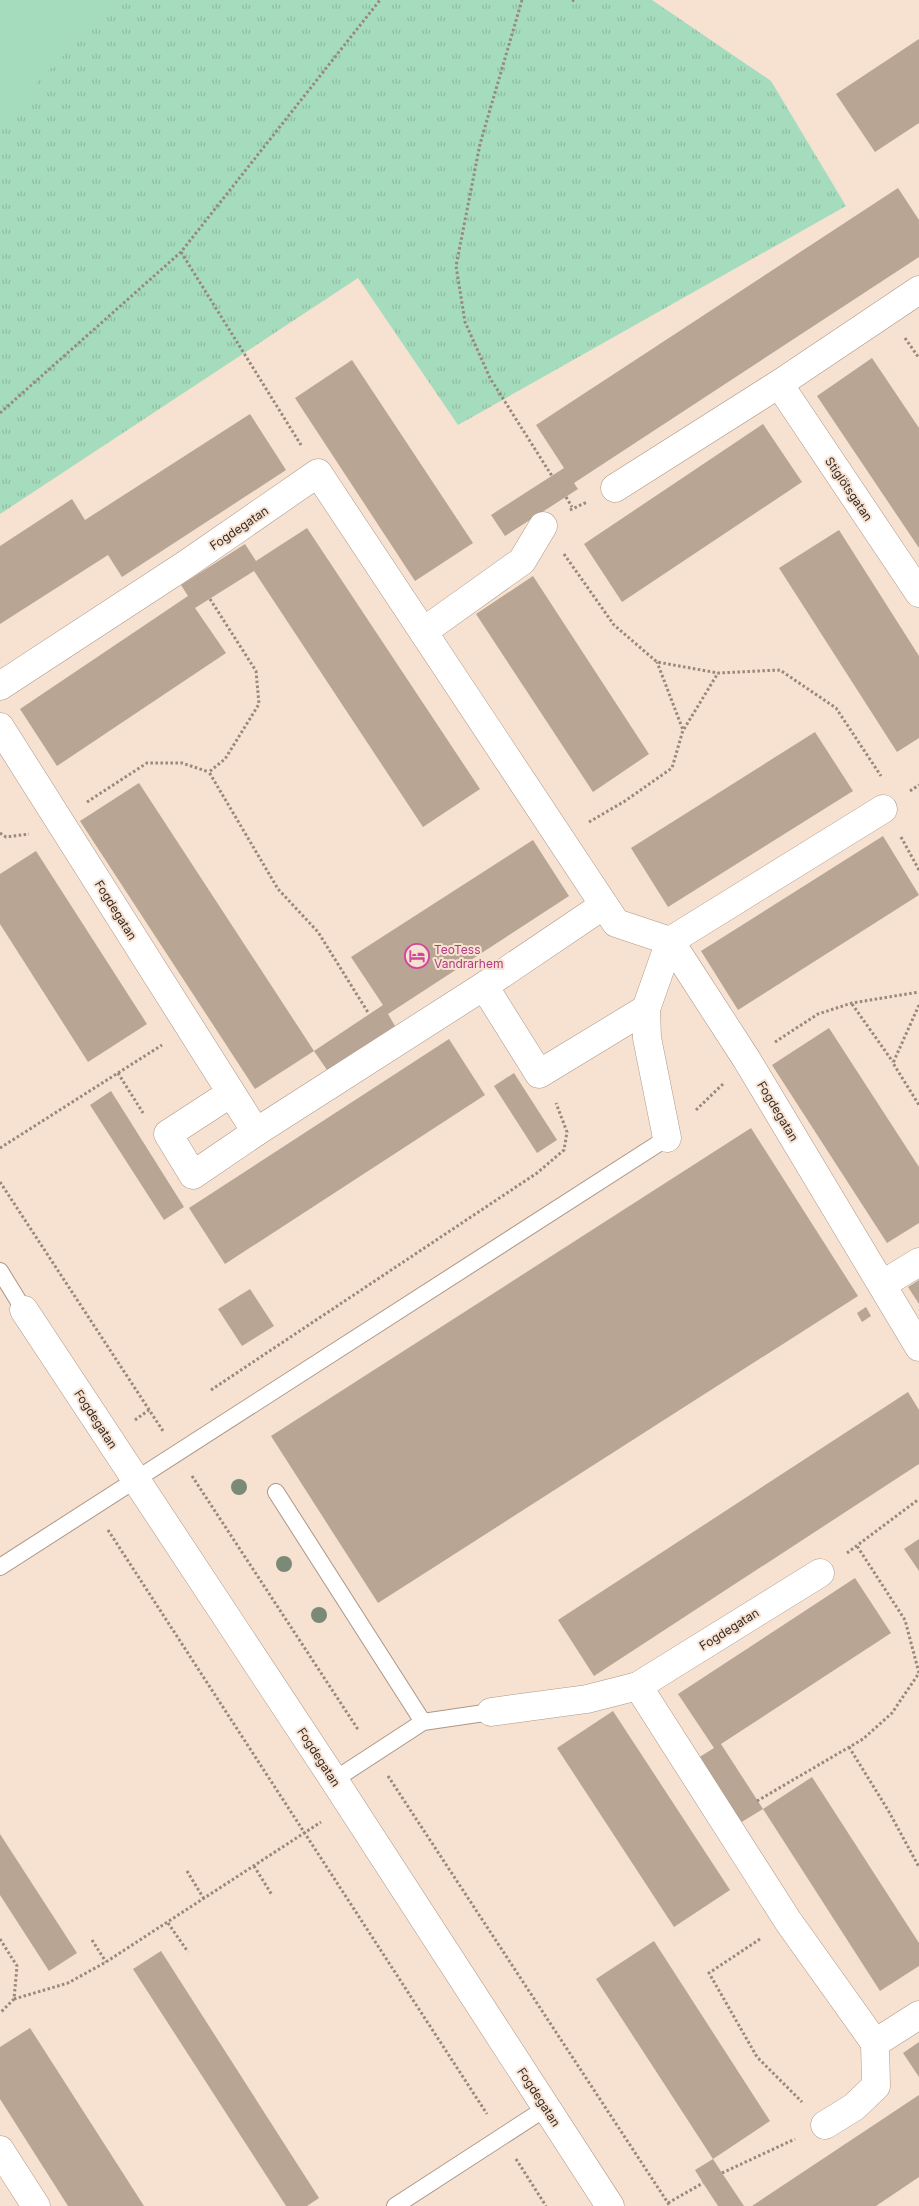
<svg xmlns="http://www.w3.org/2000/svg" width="919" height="2206" viewBox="0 0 919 2206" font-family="Inter,sans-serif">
<defs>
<pattern id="grass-tufts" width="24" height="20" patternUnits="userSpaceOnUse" patternTransform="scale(1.25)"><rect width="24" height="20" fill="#a5dcbd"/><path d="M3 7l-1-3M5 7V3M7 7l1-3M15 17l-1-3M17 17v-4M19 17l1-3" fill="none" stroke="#8fbda2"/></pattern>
</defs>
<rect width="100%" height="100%" fill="#f7e1d0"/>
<polygon fill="url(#grass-tufts)" points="0,0 652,0 771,81 846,206 458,425 358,278 0,514"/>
<polygon fill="#a5dcbd" points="0,0 117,0 0,121"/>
<g fill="#b8a594">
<polygon points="919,39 919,123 875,152 836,94"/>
<polygon points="898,188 919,220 919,257 574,483 578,489 505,536 491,515 564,468 536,425"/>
<polygon points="872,358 919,428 919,548 817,396"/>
<polygon points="352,360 473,543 415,581 295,398"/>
<polygon points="250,414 286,470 122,577 108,555 0,624 0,546 72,499 85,520"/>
<polygon points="763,424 802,482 622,602 584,544"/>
<polygon points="307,528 480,789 423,827 254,571 195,608 226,653 57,766 20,709 188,596 181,585 245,544 256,561"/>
<polygon points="839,530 919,656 919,738 897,752 779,568"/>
<polygon points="533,576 649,754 593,792 476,614"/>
<polygon points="815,732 853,791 668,907 631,848"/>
<polygon points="139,783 314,1051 255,1089 80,821"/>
<polygon points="883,836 919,895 738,1010 701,951"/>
<polygon points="533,840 569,896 388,1014 395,1026 327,1070 314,1051 383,1005 351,957"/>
<polygon points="36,851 147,1024 88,1062 0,924 0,874"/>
<polygon points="829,1028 919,1167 919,1223 887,1243 772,1065"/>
<polygon points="449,1039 485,1095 225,1264 189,1208"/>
<polygon points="514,1073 557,1140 537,1153 494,1086"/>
<polygon points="111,1091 184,1207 164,1220 90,1105"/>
<polygon points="751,1128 858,1296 378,1603 271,1436"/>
<polygon points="919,1280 919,1304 908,1287"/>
<polygon points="250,1289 274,1326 242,1346 218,1309"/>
<polygon points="866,1307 871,1316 862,1322 857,1313"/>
<polygon points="908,1392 919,1410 919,1464 594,1676 558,1620"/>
<polygon points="919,1539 919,1571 904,1549"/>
<polygon points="855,1578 891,1633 721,1744 763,1809 740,1823 698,1758 714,1748 678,1694"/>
<polygon points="613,1711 730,1890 674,1927 557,1748"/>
<polygon points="812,1777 919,1943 919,1966 880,1991 763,1809"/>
<polygon points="0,1834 77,1953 49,1971 0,1895"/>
<polygon points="654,1941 770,2121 713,2159 596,1979"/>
<polygon points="161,1951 319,2198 307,2206 286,2206 133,1969"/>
<polygon points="30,2028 144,2206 68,2206 0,2099 0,2047"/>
<polygon points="919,2042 919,2077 903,2053"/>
<polygon points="919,2095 919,2177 876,2206 752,2206"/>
<polygon points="713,2159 722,2173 744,2206 718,2206 703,2183 695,2170"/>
</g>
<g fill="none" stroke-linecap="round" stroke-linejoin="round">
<defs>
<g id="lane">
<polyline points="0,1271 24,1310"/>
<polyline points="276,1492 423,1722 334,1780"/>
<polyline points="0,1567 667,1138"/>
<polyline points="423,1722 491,1712"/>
<polyline points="395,2206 546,2108"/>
</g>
<g id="street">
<polyline points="919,290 779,384 919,593"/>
<polyline points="615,488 779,384"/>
<polyline points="424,631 522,561 543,526"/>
<polyline points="0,686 185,565 318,473 616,923 670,941 747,1060 919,1347"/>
<polyline points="0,727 256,1132 484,986 604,905"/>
<polyline points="484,986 539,1074 646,1009"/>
<polyline points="231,1093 168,1134 193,1175 256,1132"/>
<polyline points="667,1138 647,1038 646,1009 670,941 883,809"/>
<polyline points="883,1284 919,1262"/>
<polyline points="24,1310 334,1780 610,2206"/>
<polyline points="820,1573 638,1686 788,1921 875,2043 919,2015"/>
<polyline points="491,1712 587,1699 638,1686"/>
<polyline points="825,2125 854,2107 876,2086 875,2043"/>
<polyline points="0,2150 36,2206"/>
</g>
</defs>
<use href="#lane" stroke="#ac9888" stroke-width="18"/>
<use href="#street" stroke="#ac9888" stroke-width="29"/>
<g stroke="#98887d" stroke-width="3" stroke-dasharray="2.5 2.5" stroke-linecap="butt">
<polyline points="522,0 480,144 456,266 465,322 490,378 552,476"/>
<polyline points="572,0 575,1"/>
<polyline points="181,252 301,445"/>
<polyline points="905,338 919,358"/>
<polyline points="0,413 181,252 380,0"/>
<polyline points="566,497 572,507"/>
<polyline points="570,510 587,502"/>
<polyline points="564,554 614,625 657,662 718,673 780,670 836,708 881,776"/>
<polyline points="210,599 256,671 259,704 225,759 209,772 278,889 318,932 369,1014"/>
<polyline points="684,729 718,673"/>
<polyline points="910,791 919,785"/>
<polyline points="87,802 147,763 182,763 209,772"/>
<polyline points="589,822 625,801 672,768 683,730 657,662"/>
<polyline points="0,833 6,837 29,834"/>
<polyline points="901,837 919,870"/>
<polyline points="852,1004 893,1062"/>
<polyline points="919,1005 893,1063 919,1105"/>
<polyline points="775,1042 818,1014 852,1003 919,992"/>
<polyline points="118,1073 143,1113"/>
<polyline points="696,1110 724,1083"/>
<polyline points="0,1148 162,1045"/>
<polyline points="0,1182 163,1431"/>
<polyline points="211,1390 537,1173 564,1150 567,1132 556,1103"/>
<polyline points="135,1420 149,1410"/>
<polyline points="192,1476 359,1731"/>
<polyline points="108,1530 487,2114"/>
<polyline points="847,1553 919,1499"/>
<polyline points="849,1747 888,1810 919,1867"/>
<polyline points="388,1776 670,2206"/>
<polyline points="757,1801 863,1739 892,1713 919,1673 905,1620 857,1546"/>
<polyline points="254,1866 272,1895"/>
<polyline points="187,1871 204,1899"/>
<polyline points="168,1923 188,1952"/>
<polyline points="0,1939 17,1966 14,1999 0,2013"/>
<polyline points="760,1939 709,1973 757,2057 802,2102"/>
<polyline points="92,1940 106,1962"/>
<polyline points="14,1999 68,1983 106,1962 321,1822"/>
<polyline points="516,2159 546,2206"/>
<polyline points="722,2173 795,2139"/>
<polyline points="668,2203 703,2183"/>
</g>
<use href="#lane" stroke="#fff" stroke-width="16"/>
<use href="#street" stroke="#fff" stroke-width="28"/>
</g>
<g fill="#7a8a76">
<circle cx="239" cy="1487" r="8"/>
<circle cx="284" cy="1564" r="8"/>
<circle cx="319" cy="1615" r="8"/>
</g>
<defs>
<symbol id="hotel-ring" viewBox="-11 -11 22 22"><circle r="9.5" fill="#f7e1d0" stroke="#d1479c" stroke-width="1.5"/><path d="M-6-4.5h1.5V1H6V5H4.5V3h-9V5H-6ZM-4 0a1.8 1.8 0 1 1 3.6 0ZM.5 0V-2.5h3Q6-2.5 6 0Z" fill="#d1479c"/></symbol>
</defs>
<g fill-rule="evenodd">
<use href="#hotel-ring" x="403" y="942" width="28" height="28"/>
</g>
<g text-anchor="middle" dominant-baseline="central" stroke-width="4" stroke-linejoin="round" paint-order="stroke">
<g font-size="12" fill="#362d27" stroke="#f7e1d0">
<text transform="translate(849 489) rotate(56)">Stiglötsgatan</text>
<text transform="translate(239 528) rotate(-34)">Fogdegatan</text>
<text transform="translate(116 910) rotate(58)">Fogdegatan</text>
<text transform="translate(778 1111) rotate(59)">Fogdegatan</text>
<text transform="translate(96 1419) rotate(57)">Fogdegatan</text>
<text transform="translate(729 1629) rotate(-32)">Fogdegatan</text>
<text transform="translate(319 1757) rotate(57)">Fogdegatan</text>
<text transform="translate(539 2097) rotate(57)">Fogdegatan</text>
</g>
<g font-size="12" fill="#b23c85" stroke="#f7e1d0" text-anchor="start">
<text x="434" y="949">TeoTess<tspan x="434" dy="14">Vandrarhem</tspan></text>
</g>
</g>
</svg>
